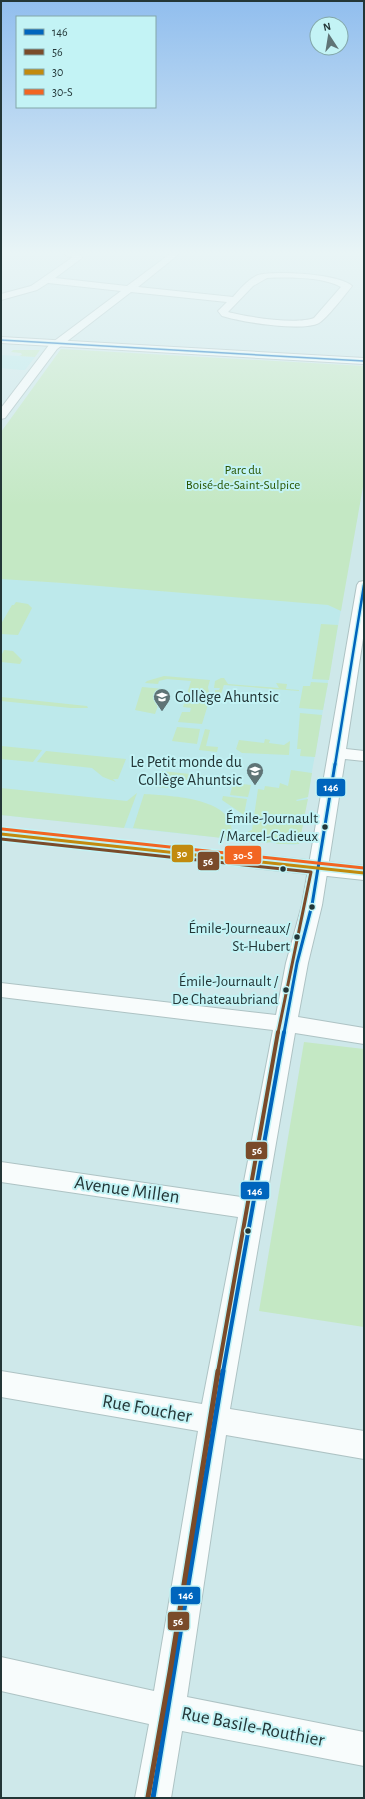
<svg xmlns="http://www.w3.org/2000/svg" width="365" height="1799" viewBox="0 0 365 1799" font-family="'Alegreya Sans',sans-serif">
<rect width="100%" height="100%" fill="#cee8ea"/>
<g fill="#bde9eb">
<polygon points="1,355 35,357 25,370 21,370 1,368"/>
<polygon points="1,578 342,604 299,844 293,845 1,815"/>
</g>
<g fill="#c4e8c4">
<polygon points="61,349 364,366 364,481 341,611 328,605 63,583 1,579 1,432"/>
<polygon points="13,350 40,350 35,357 19,356 22,355 21,353 11,352"/>
<polygon points="16,602 28,604 32,608 18,635 1,634 1,624 12,605 14,605"/>
<polygon points="321,624 338,625 329,680 312,679"/>
<polygon points="4,650 13,651 22,660 20,664 1,662 1,656"/>
<polygon points="164,676 210,680 208,687 210,698 202,724 178,722 182,712 190,712 191,708 183,707 191,681 167,679 159,681 158,684 145,683 147,681"/>
<polygon points="221,678 224,678 228,684 279,688 276,683 287,684 286,689 299,690 299,691 224,685 220,697 215,696 215,690 219,690 220,688 214,688 215,681"/>
<polygon points="311,682 328,683 323,710 299,708 303,686 310,686"/>
<polygon points="142,687 164,689 155,714 135,710"/>
<polygon points="1,697 87,706 88,708 71,708 1,701"/>
<polygon points="300,713 322,715 315,757 300,756 301,749 297,749"/>
<polygon points="177,727 200,729 197,744 172,741"/>
<polygon points="205,729 210,730 206,746 218,747 217,752 199,750"/>
<polygon points="265,739 270,740 269,743 284,745 290,741 289,755 242,753 236,749 239,740 264,743"/>
<polygon points="1,746 42,750 33,762 1,759"/>
<polygon points="46,751 126,759 118,779 113,779 116,782 103,777 92,768 37,762"/>
<polygon points="291,770 312,773 308,797 296,800 297,801 308,799 304,818 298,818 294,821 294,823 303,825 299,844 277,844 274,841 266,843 244,840 247,832 252,830 258,789 264,790 265,786 279,788 280,783 288,786"/>
<polygon points="162,771 227,778 225,784 176,779 173,788 154,787 158,774 161,774"/>
<polygon points="233,783 251,785 248,797 230,795"/>
<polygon points="1,788 127,801 137,793 124,828 1,815"/>
<path d="M144,794c26,2 97,3 87,45l-98,-11z"/>
<polygon points="223,796 247,799 244,815 222,800"/>
<polygon points="304,1042 364,1049 364,1327 259,1311"/>
</g>
<g fill="none" stroke-linecap="round" stroke-linejoin="round">
<defs>
<g id="minor">
<path d="M65,254h14l3,4 -27,20 72,8 43,-32h9l-41,33 95,10c7,-8 15,-18 25,-22 16,-5 83,-1 94,11 -6,8 -26,33 -33,37 -18,9 -77,-1 -97,-7l-4,-5 9,-9 -96,-10 -74,57 -52,69 -4,1v-11l48,-63 72,-54 -73,-8 -11,7 -36,10v-6l30,-8 42,-29 -7,-1zM267,278c21,-1 56,-1 74,9l-27,31c-18,7 -67,-1 -86,-6l25,-26z"/>
<polygon points="364,581 364,632 346,749 364,751 364,761 345,759 322,905 308,963 298,1017 364,1028 364,1044 295,1033 230,1409 364,1431 364,1459 226,1435 187,1697 364,1732 364,1766 182,1731 171,1798 135,1798 149,1724 1,1691 1,1657 154,1691 198,1431 1,1397 1,1371 202,1404 238,1217 1,1182 1,1162 241,1197 273,1030 1,997 1,983 276,1015 286,963 302,905 357,585 359,582"/>
</g>
<g id="major">
<polygon points="1,337 364,358 364,364 1,343"/>
<polygon points="1,828 364,866 364,880 1,840"/>
</g>
</defs>
<use href="#minor" stroke="#aec3c4" stroke-width="2"/>
<use href="#major" stroke="#aec3c4" stroke-width="2"/>
<use href="#minor" fill="#f8fcfc" fill-rule="evenodd"/>
<use href="#major" fill="#f8fcfc" fill-rule="evenodd"/>
<defs>
<polyline id="bus-1-far4" points="1,340 364,361"/>
<polyline id="bus-1-far3" points="335,765 364,585"/>
<polyline id="bus-1-far2" points="284,1033 297,963 312,905 335,764"/>
<polyline id="bus-1-far1" points="223,1372 284,1032"/>
<polyline id="bus-1" points="153,1798 223,1371"/>
<polyline id="bus-2-far2" points="1,839 311,872 278,1033"/>
<polyline id="bus-2-far1" points="218,1372 278,1032"/>
<polyline id="bus-2" points="148,1797 170,1672 218,1371"/>
<polyline id="bus-3" points="1,834 364,873"/>
<polyline id="bus-4" points="2,829 364,868"/>
</defs>
<use href="#bus-1-far4" stroke="#c3f3f5" stroke-width="3"/>
<use href="#bus-1-far3" stroke="#c3f3f5" stroke-width="5"/>
<use href="#bus-1-far2" stroke="#c3f3f5" stroke-width="6"/>
<use href="#bus-1-far1" stroke="#c3f3f5" stroke-width="7"/>
<use href="#bus-1" stroke="#c3f3f5" stroke-width="8"/>
<use href="#bus-2-far2" stroke="#c3f3f5" stroke-width="6"/>
<use href="#bus-2-far1" stroke="#c3f3f5" stroke-width="7"/>
<use href="#bus-2" stroke="#c3f3f5" stroke-width="8"/>
<use href="#bus-3" stroke="#c3f3f5" stroke-width="6"/>
<use href="#bus-4" stroke="#c3f3f5" stroke-width="6"/>
<use href="#bus-1-far4" stroke="#0065bd" stroke-width="1.5"/>
<use href="#bus-1-far3" stroke="#0065bd" stroke-width="2.5"/>
<use href="#bus-1-far2" stroke="#0065bd" stroke-width="3"/>
<use href="#bus-1-far1" stroke="#0065bd" stroke-width="4"/>
<use href="#bus-1" stroke="#0065bd" stroke-width="5"/>
<use href="#bus-2-far2" stroke="#7a4b2a" stroke-width="3"/>
<use href="#bus-2-far1" stroke="#7a4b2a" stroke-width="4"/>
<use href="#bus-2" stroke="#7a4b2a" stroke-width="5"/>
<use href="#bus-3" stroke="#c28a0e" stroke-width="3"/>
<use href="#bus-4" stroke="#f26522" stroke-width="3"/>
</g>
<linearGradient id="sky" x2="0" y2="1"><stop stop-color="#91beee"/><stop offset="0.5" stop-color="#e9f5f6"/><stop offset="1" stop-color="#e9f5f6" stop-opacity="0"/></linearGradient>
<rect width="365" height="506" fill="url(#sky)"/>
<defs>
<symbol id="university-pin" viewBox="-11 -11 22 30"><path d="M0 17L-7.5 6A9.5 9.5 0 1 1 7.5 6Z" fill="#5f7476" stroke="#c3f3f5"/><path d="M0-5L7-2L0 1L-7-2ZM-4 1L0 2.5L4 1V4Q0 6-4 4Z" fill="#fff"/></symbol>
<symbol id="school-pin" viewBox="-11 -11 22 30"><path d="M0 17L-7.5 6A9.5 9.5 0 1 1 7.5 6Z" fill="#5f7476" stroke="#c3f3f5"/><path d="M0-5L7-2L0 1L-7-2ZM-4 1L0 2.5L4 1V4Q0 6-4 4Z" fill="#fff"/></symbol>
</defs>
<g fill-rule="evenodd">
<use href="#university-pin" x="152" y="687" width="20" height="27"/>
<use href="#school-pin" x="245" y="761" width="20" height="27"/>
</g>
<g fill="#233637" stroke="#c3f3f5" stroke-width="1.5">
<circle cx="325" cy="827" r="3.5"/>
<circle cx="283" cy="869" r="3.5"/>
<circle cx="312" cy="907" r="3.5"/>
<circle cx="297" cy="937" r="3.5"/>
<circle cx="286" cy="990" r="3.5"/>
<circle cx="248" cy="1231" r="3.5"/>
</g>
<g text-anchor="middle" dominant-baseline="central" stroke-width="4" stroke-linejoin="round" paint-order="stroke">
<g font-size="13" fill="#285400" stroke="#c3f3f5">
<text x="243" y="470">Parc du<tspan x="243" dy="15">Boisé-de-Saint-Sulpice</tspan></text>
</g>
<g font-size="15" fill="#233637" stroke="#c3f3f5" text-anchor="end">
<text x="318" y="818">Émile-Journault<tspan x="318" dy="18">/ Marcel-Cadieux</tspan></text>
<text x="290" y="928">Émile-Journeaux/<tspan x="290" dy="18">St-Hubert</tspan></text>
<text x="278" y="981">Émile-Journault /<tspan x="278" dy="18">De Chateaubriand</tspan></text>
</g>
<g font-size="16" fill="#233637" stroke="#c3f3f5" text-anchor="start">
<text x="175" y="697">Collège Ahuntsic</text>
<text x="242" y="762" text-anchor="end">Le Petit monde du<tspan x="242" dy="18">Collège Ahuntsic</tspan></text>
</g>
<g font-size="19" fill="#233637" stroke="#c3f3f5">
<text transform="translate(127 1190) rotate(8)">Avenue Millen</text>
<text transform="translate(147 1409) rotate(10)">Rue Foucher</text>
<text transform="translate(253 1727) rotate(11)">Rue Basile-Routhier</text>
</g>
</g>
<g stroke="#c3f3f5" stroke-width="1.5">
<rect x="316" y="778" width="30" height="19" rx="4" fill="#0065bd"/>
<rect x="171" y="844" width="23" height="19" rx="4" fill="#c28a0e"/>
<rect x="224" y="845" width="38" height="20" rx="4" fill="#f26522"/>
<rect x="197" y="851" width="23" height="20" rx="4" fill="#7a4b2a"/>
<rect x="245" y="1141" width="23" height="19" rx="4" fill="#7a4b2a"/>
<rect x="240" y="1181" width="30" height="19" rx="4" fill="#0065bd"/>
<rect x="170" y="1586" width="31" height="19" rx="4" fill="#0065bd"/>
<rect x="167" y="1611" width="23" height="20" rx="4" fill="#7a4b2a"/>
</g>
<g font-size="11" text-anchor="middle" font-weight="bold" fill="#fff">
<text x="331" y="791">146</text>
<text x="182" y="857">30</text>
<text x="243" y="859">30-S</text>
<text x="208" y="865">56</text>
<text x="257" y="1154">56</text>
<text x="255" y="1195">146</text>
<text x="186" y="1599">146</text>
<text x="178" y="1625">56</text>
</g>
<rect width="365" height="1799" fill="none" stroke="#233637" stroke-width="4"/>
<rect x="16" y="16" width="140" height="92" fill="#c3f3f5" stroke="#83a7a9"/>
<rect x="24" y="29" width="20" height="6" fill="#0065bd" stroke="#83a7a9"/>
<text x="52" y="36" font-size="12" fill="#233637">146</text>
<rect x="24" y="49" width="20" height="6" fill="#7a4b2a" stroke="#83a7a9"/>
<text x="52" y="56" font-size="12" fill="#233637">56</text>
<rect x="24" y="69" width="20" height="6" fill="#c28a0e" stroke="#83a7a9"/>
<text x="52" y="76" font-size="12" fill="#233637">30</text>
<rect x="24" y="89" width="20" height="6" fill="#f26522" stroke="#83a7a9"/>
<text x="52" y="96" font-size="12" fill="#233637">30-S</text>
<g transform="translate(329 36) rotate(348)"><circle r="19" fill="#c3f3f5" stroke="#83a7a9"/>
<path d="M0-3L7 15L0 10L-7 15Z" fill="#5f7476"/>
<text y="-6" font-size="11" font-weight="bold" text-anchor="middle" fill="#233637">N</text>
</g>
</svg>
